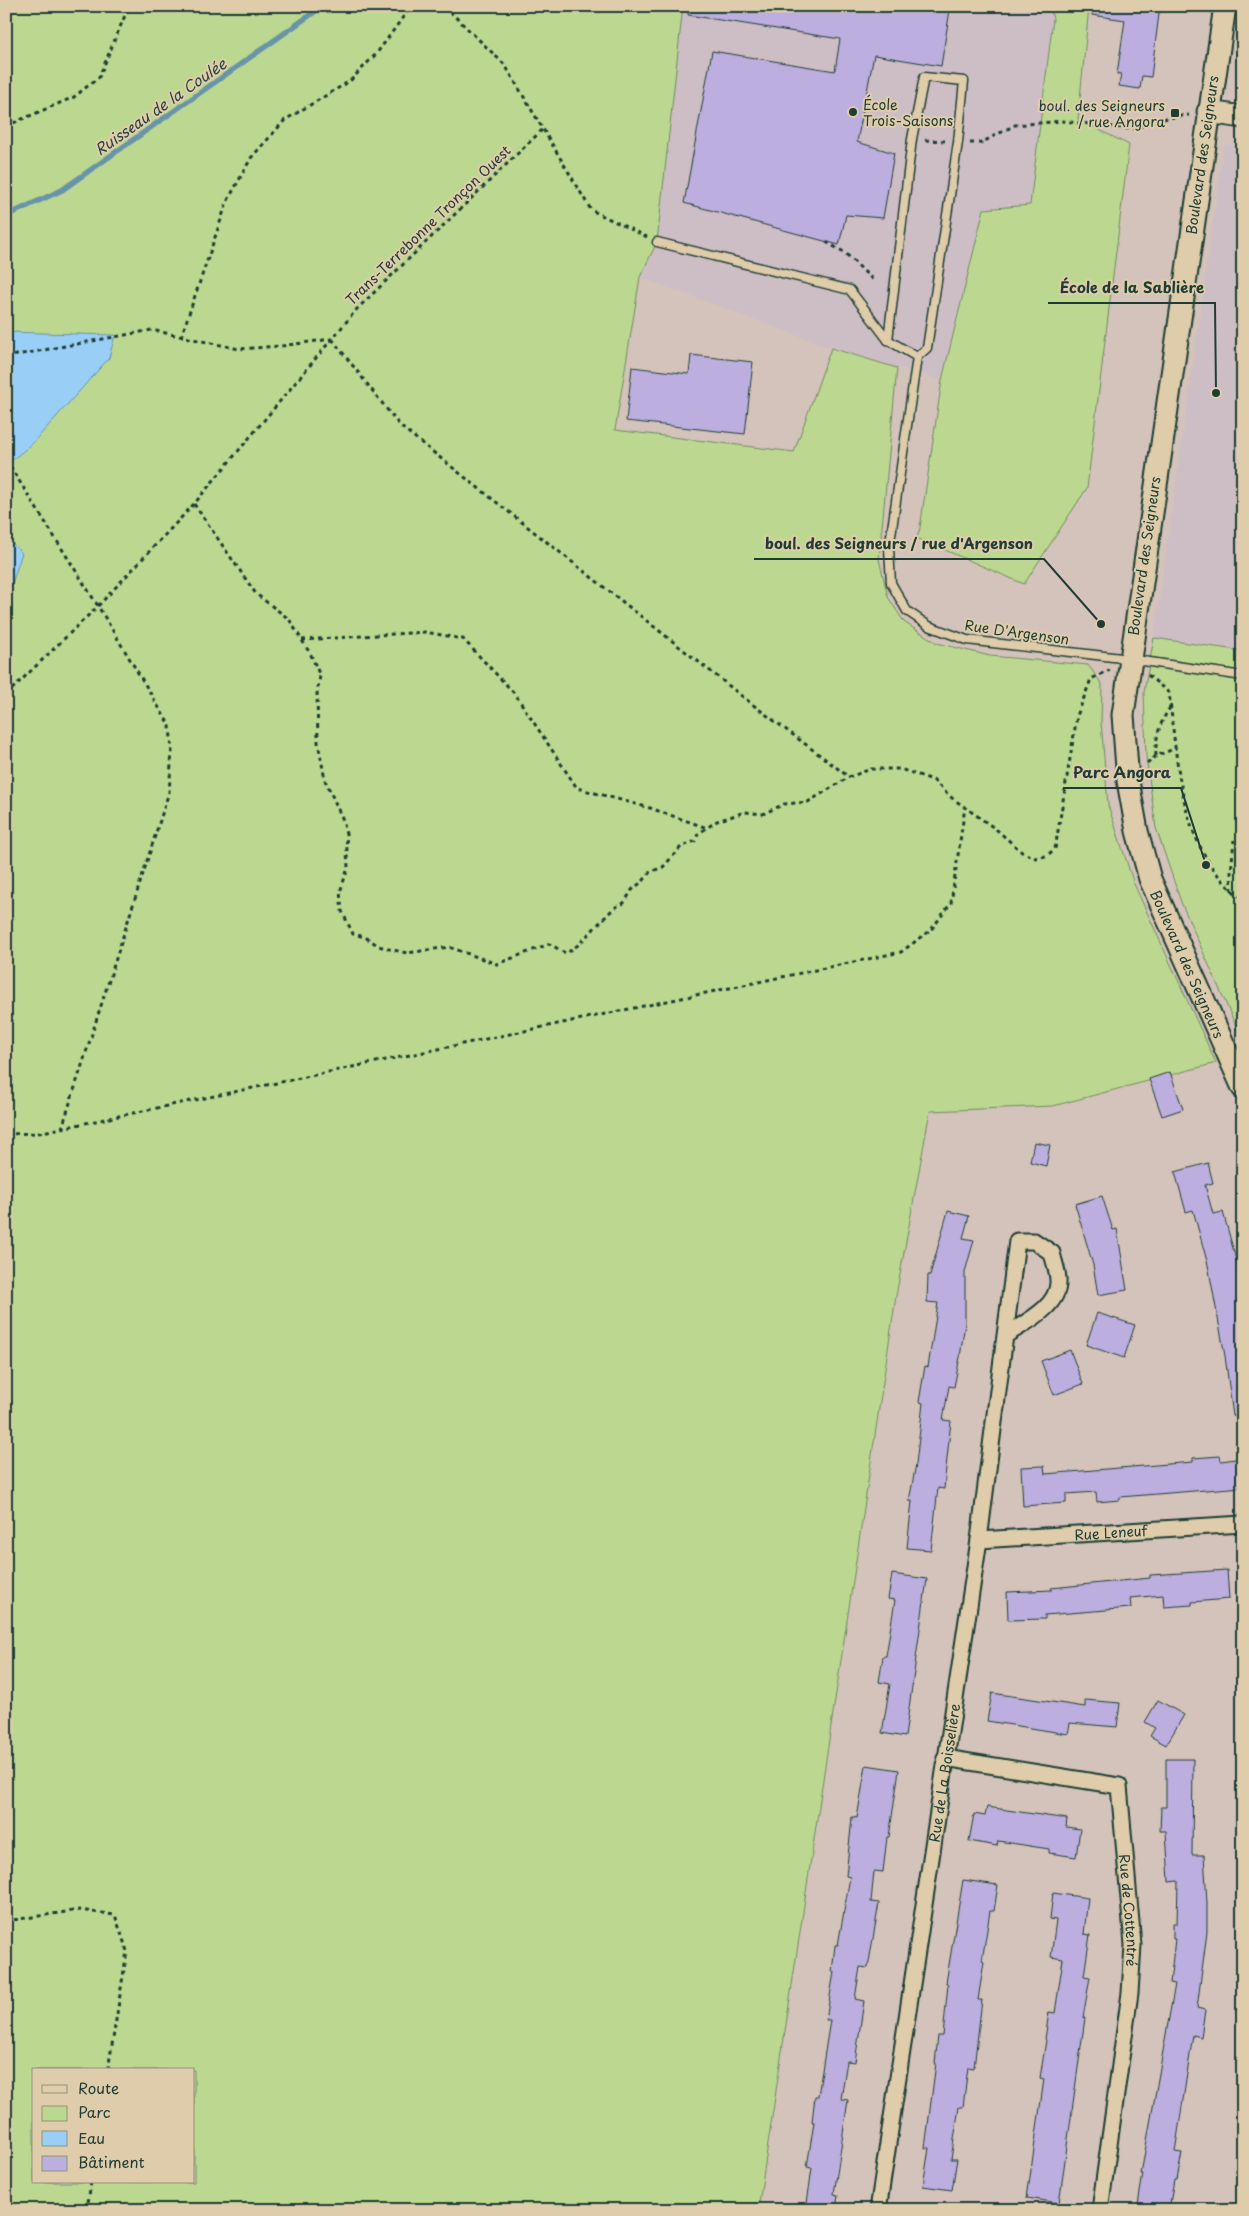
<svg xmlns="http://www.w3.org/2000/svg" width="1249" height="2216" viewBox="0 0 1249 2216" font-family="'Playpen Sans',sans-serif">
<rect width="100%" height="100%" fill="#d4c3ba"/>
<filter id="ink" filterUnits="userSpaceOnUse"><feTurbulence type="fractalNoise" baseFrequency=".02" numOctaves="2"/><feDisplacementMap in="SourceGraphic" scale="10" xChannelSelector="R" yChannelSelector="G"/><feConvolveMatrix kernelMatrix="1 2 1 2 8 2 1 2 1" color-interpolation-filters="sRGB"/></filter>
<g filter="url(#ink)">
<g fill="#cdbdc5">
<polygon points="680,6 1050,6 1053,19 1030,205 984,209 942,380 831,348 640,277 650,230"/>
<polygon points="1224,144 1243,147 1243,651 1154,638"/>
</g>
<g fill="#bcd890" stroke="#6e8a62" fill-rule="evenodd">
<path d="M6,6h677l-26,236 -17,35 -25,153 179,22 37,-104 66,20 -18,191 9,38 16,25 33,21 53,13 98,9 14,19 -1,38 7,83 26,79 82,179 -163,43 -123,5 -34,185 -138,914h-752zM34,2070h160v112h-160z"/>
<polygon points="1050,6 1089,6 1078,119 1129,145 1087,488 1024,584 917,538 920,528 942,380 984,209 1030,205 1053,19"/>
<polygon points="1154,638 1243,651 1243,1042 1181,902 1156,828 1146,756 1144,692"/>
</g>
<g fill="#99cef7" stroke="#6894a9">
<polygon points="6,332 115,335 109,358 32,444 6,465"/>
<polygon points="6,537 22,553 6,602"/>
</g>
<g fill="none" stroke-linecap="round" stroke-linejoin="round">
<polyline stroke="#6894a9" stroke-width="5.5" points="6,216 62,190 323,6"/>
</g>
<g fill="#bcaedf" stroke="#1f3d34">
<polygon points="689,6 926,6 950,10 941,66 874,55 857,142 894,153 883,218 846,215 839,245 684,203 712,51 835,71 840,39 688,15"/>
<polygon points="1092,6 1160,6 1151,77 1142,76 1140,89 1119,86 1121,74 1117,74 1125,20 1092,15"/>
<polygon points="691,355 753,362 745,434 626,421 632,367 689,374"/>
<polygon points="1170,1072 1183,1109 1162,1116 1149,1079"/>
<polygon points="1034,1142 1050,1145 1046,1166 1030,1162"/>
<polygon points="1208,1163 1213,1183 1205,1185 1213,1214 1223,1212 1243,1285 1243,1415 1233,1416 1225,1356 1208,1265 1193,1210 1186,1212 1175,1172"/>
<polygon points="1102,1196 1113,1230 1117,1229 1127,1290 1098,1295 1093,1265 1075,1204"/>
<polygon points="948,1211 969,1216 963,1238 974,1240 965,1272 965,1323 960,1357 954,1387 949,1386 943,1420 951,1421 946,1468 944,1489 938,1488 931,1550 907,1548 912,1501 909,1501 916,1464 923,1403 919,1402 925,1366 928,1367 938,1303 927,1302 928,1275 930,1275"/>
<polygon points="1097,1313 1135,1325 1124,1358 1086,1345"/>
<polygon points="1070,1350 1083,1384 1054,1395 1041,1361"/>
<polygon points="1220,1456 1221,1461 1243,1458 1243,1487 1120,1497 1120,1500 1097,1502 1096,1492 1066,1494 1066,1503 1023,1506 1021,1467 1044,1466 1045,1474 1193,1462 1193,1458"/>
<polygon points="1227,1570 1229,1599 1192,1602 1192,1605 1164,1607 1163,1595 1130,1598 1131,1608 1045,1615 1045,1619 1008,1620 1007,1592 1052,1590 1051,1588 1150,1578 1150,1575"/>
<polygon points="892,1574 927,1579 905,1737 882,1733 890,1684 879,1682 883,1656 886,1656 895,1600 888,1599"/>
<polygon points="992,1693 1085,1707 1085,1700 1120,1703 1117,1727 1070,1723 1068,1734 987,1721"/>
<polygon points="1158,1700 1184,1715 1166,1745 1150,1736 1155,1728 1145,1722"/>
<polygon points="1166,1759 1193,1759 1192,1855 1204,1855 1207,1902 1207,1932 1197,2008 1205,2010 1201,2037 1193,2035 1175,2152 1182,2153 1177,2179 1174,2179 1169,2210 1137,2210 1143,2174 1141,2174 1175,1984 1170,1983 1175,1939 1173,1939 1173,1923 1177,1923 1178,1881 1169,1882 1166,1831 1160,1831 1161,1807 1166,1807"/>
<polygon points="866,1765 899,1770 889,1837 887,1837 883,1872 874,1871 871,1902 879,1903 868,1968 860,1967 855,1999 864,2001 855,2062 847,2061 841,2099 848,2100 834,2194 838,2195 836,2210 806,2210 812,2168 807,2167 814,2122 812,2122 815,2096 818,2096 830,2020 826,2020 834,1972 832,1972 835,1945 838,1945 850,1877 846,1876 852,1817 857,1818"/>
<polygon points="987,1807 1067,1819 1066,1827 1080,1829 1076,1857 1049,1853 1049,1849 998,1841 997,1846 969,1841 974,1814 985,1816"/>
<polygon points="963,1880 998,1885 994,1911 990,1911 982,1961 984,1962 978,2000 982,2000 974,2068 968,2067 963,2107 959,2107 951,2159 957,2159 952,2190 923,2186 929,2148 925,2148 936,2063 935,2063 938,2036 943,2036 948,1984 946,1983"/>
<polygon points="1053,1893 1088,1898 1084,1934 1090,1935 1084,1976 1090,1977 1083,2018 1085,2018 1059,2203 1027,2198 1044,2079 1040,2078 1046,2040 1045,2039 1049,2012 1055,2013 1063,1959 1051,1957 1056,1920 1050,1919"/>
</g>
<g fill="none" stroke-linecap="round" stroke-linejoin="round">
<defs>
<g id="lane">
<polyline points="657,242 850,290 888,340 917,357 889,549 891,583 907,611 929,626 967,640 1130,659 1243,676"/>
<polyline points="888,340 912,139 924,77 964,81 958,142 927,348 917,357"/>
</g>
<g id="street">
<path id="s1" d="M979,1540l264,-16"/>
<path id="s2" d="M945,1758l174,28 14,159 -3,48 -30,217"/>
<path id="s3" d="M878,2210l101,-670 38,-299h17l18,12c2,9 6,19 6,27 2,27 -34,43 -52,55"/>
</g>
<g id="secondary">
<path id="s4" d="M1225,6l-102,709 5,66 9,50 13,48 93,209"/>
<polyline points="1208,112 1243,117"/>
</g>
</defs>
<use href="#lane" stroke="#1f3d34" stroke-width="11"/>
<use href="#street" stroke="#1f3d34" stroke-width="19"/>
<use href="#secondary" stroke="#1f3d34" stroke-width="25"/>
<g stroke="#1f3d34" stroke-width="3" stroke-dasharray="4 4" stroke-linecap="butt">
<polyline points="444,6 505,65 591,210 647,237"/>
<polyline points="6,126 74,97 99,77 129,6"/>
<polyline points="925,140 946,141"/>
<polyline points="970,143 981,143 1015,125 1063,121 1132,129 1167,118 1189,115"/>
<polyline points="826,242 844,252 874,281"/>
<polyline points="181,337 227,202 251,158 285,120 350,81 377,53 411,6"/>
<polyline points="332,339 400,426 752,704 849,777"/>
<polyline points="6,357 152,330 239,349 281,346 331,339"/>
<polyline points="6,460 98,606 170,726 172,751 169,792 62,1128"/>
<path d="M194,504l62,90 33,25 22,36 9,21 -3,18 1,48 7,38 18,40 3,14 2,34 -8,24 2,19 11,23 12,3 14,9 10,3 18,4 42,-6 48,17 52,-20c7,2 11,8 18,9l11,-8 36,-37 10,-5 8,-13 12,-10 6,-8 13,-5 18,-20 14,-6 3,-7 19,-13 28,-9 18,2 21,-10 24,-2 41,-25 22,-8h29l33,11 19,18 45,32 26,23 13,5 10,-2 9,-7 22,-133 14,-37 19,-9"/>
<polyline points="302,640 425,632 463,639 515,694 577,788 650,808 707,828"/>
<path d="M1148,675l21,18c9,72 10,159 74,206"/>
<polyline points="6,695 98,606 194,504 357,309 542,130"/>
<path d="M1156,756c-1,-19 4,-34 15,-50"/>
<polyline points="1147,764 1156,756 1176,748"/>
<polyline points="1232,891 1231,873 1234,840"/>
<polyline points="6,1134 38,1133 901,952 931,930 951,903 965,807"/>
<polyline points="6,1921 79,1910 115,1915 127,1951 108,2070"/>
<polyline points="87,2210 91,2182"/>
</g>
<use href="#lane" stroke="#deccaa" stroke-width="8"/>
<use href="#street" stroke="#deccaa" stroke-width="15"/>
<use href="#secondary" stroke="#deccaa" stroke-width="21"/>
</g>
</g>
<g fill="#1f3d34" stroke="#deccaa" stroke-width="2">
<circle cx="853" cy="112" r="5"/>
<rect x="1170" y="108" width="10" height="10" rx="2.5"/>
</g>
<g text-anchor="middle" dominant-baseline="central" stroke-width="4" stroke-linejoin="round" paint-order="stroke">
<g font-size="14" fill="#1f3d34" stroke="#deccaa" text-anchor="start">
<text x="863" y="104">École<tspan x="863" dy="16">Trois-Saisons</tspan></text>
<text x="1165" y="105" text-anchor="end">boul. des Seigneurs<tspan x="1165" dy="16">/ rue Angora</tspan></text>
</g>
<g font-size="14" fill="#1f3d34" stroke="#deccaa">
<text transform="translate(1202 155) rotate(-82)">Boulevard des Seigneurs</text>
<text transform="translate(428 225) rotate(-44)">Trans-Terrebonne Tronçon Ouest</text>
<text transform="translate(1144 556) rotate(-82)">Boulevard des Seigneurs</text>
<text transform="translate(1017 632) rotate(8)">Rue D'Argenson</text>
<text stroke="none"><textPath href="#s4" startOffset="976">Boulevard des Seigneurs</textPath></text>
<text stroke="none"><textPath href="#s1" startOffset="132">Rue Leneuf</textPath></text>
<text stroke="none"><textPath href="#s3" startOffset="442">Rue de La Boisselière</textPath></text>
<text stroke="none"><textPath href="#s2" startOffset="301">Rue de Cottentré</textPath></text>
</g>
<g font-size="15" font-style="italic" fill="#25443e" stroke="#deccaa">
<text transform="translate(160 106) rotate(-35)">Ruisseau de la Coulée</text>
</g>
</g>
<path fill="none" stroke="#1f3d34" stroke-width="2" d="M1216 393L1215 303H1048M1101 624L1044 559H754M1206 865L1181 788H1063"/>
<g fill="#1f3d34" stroke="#deccaa" stroke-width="2">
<circle cx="1216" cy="393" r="5"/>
<circle cx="1101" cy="624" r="5"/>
<circle cx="1206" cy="865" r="5"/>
</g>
<g font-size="15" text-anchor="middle" font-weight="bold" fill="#1f3d34" stroke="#deccaa" stroke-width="4" stroke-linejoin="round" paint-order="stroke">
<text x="1132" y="293">École de la Sablière</text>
<text x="899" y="549">boul. des Seigneurs / rue d'Argenson</text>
<text x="1122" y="778">Parc Angora</text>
</g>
<rect width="1249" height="2216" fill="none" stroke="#deccaa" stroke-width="25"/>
<rect x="12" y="12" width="1224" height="2191" fill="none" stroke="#1f3d34" stroke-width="2" filter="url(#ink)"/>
<rect x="32" y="2068" width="162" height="115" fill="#deccaa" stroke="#92937b"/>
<rect x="42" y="2085" width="25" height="8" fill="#deccaa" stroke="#92937b"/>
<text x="78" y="2094" font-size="15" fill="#1f3d34">Route</text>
<rect x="42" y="2106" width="25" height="15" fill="#bcd890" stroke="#92937b"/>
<text x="78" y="2118" font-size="15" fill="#1f3d34">Parc</text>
<rect x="42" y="2131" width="25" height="15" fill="#99cef7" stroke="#92937b"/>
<text x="78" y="2144" font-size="15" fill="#1f3d34">Eau</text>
<rect x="42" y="2156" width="25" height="15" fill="#bcaedf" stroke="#92937b"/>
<text x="78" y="2168" font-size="15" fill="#1f3d34">Bâtiment</text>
</svg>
